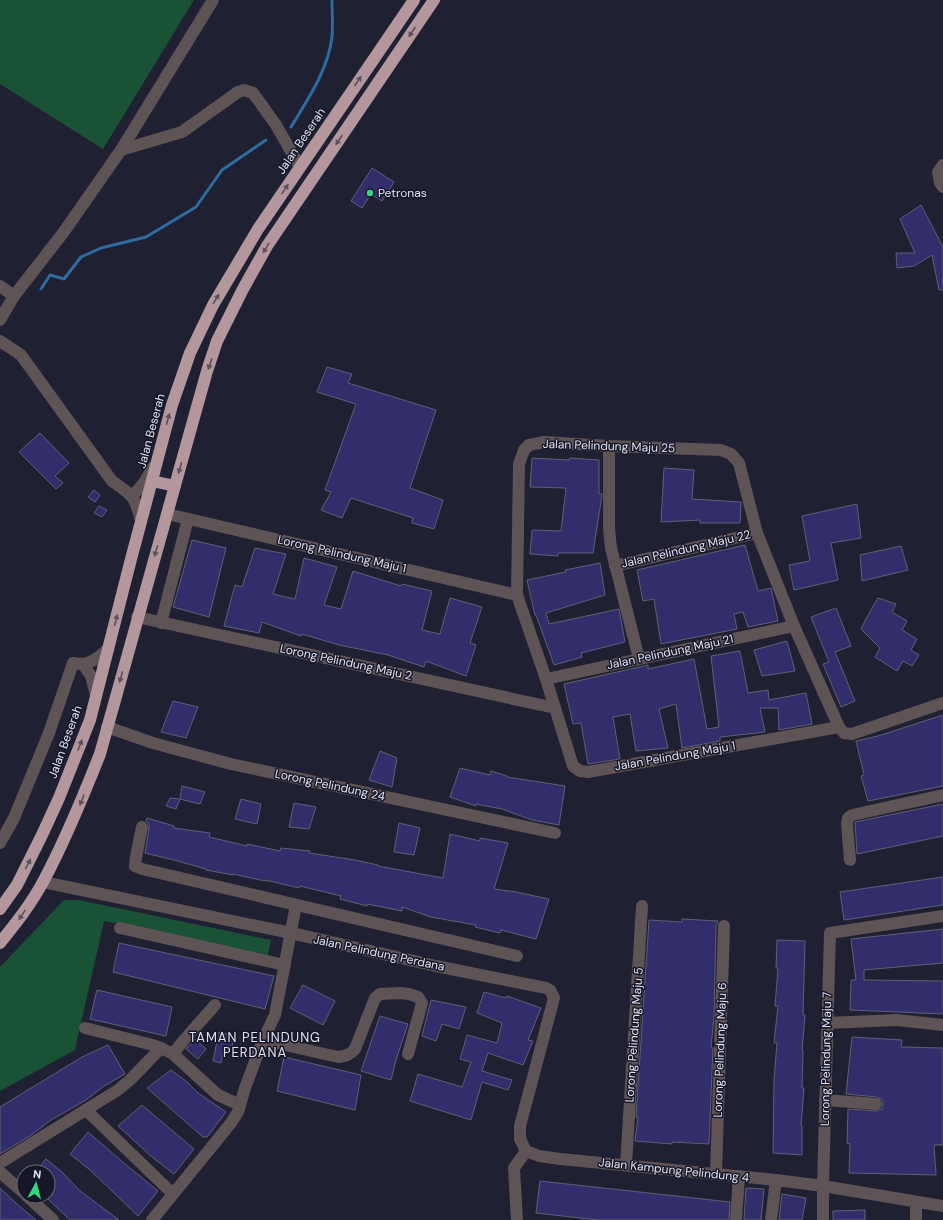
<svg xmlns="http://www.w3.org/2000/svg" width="943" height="1220" viewBox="0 0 943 1220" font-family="'DM Sans',sans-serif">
<rect width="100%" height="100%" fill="#1f2032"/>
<g fill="#1a5236">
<polygon points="0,0 194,0 103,149 0,84"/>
<polygon points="64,900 79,900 271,940 268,955 104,921 75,1050 0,1091 0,967"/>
</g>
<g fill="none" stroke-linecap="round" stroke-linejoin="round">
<g stroke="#2e6b9e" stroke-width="3">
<path d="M291,127c17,-28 37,-57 41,-90 1,-12 0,-25 0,-37"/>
<polyline points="41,289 50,275 64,279 81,257 101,248 146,237 196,207 222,170 266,140"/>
</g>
</g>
<g fill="#322e6b" stroke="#5f6076">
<polygon points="372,168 394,182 382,201 371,194 362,208 351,201"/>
<polygon points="921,205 943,247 943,290 939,290 932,255 914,266 897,268 896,253 915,253 900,219"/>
<polygon points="327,367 352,374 348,383 436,410 410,488 443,500 434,529 412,523 413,518 351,498 342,518 321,510 331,492 325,490 356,404 317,392"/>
<polygon points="40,433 69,463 55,476 63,483 56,489 19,452"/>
<polygon points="532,458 569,460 570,458 599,460 599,494 602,494 602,495 593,553 558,553 558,556 530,554 532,530 561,531 566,488 530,487"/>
<polygon points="664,468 694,470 692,499 741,502 740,523 700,523 700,520 661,522"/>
<polygon points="94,490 100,495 95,502 88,497"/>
<polygon points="857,504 861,538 831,543 838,580 794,590 789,565 810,561 802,516"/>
<polygon points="99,506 107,510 102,517 94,513"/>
<polygon points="192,540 226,548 209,617 173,607"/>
<polygon points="745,545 758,591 771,588 778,621 748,627 743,612 734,614 737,629 661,644 654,599 643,601 637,570"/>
<polygon points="901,546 908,570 862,581 860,555"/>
<polygon points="255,548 286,554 273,594 295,599 304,558 337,567 324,605 341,609 353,571 401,586 402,584 432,591 422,630 440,634 450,598 482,607 470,643 476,645 466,676 426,661 424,667 388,655 339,645 302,634 301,636 262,622 259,633 224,626 235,585 242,587"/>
<polygon points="600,563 605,595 546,613 549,624 619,609 625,642 581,653 582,657 554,665 536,615 535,615 527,580 566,572 565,570"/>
<polygon points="878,598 896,604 892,612 907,621 902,630 917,639 911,650 919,655 912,666 903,661 897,671 875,657 880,648 861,629 867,617"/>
<polygon points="836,608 851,646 835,652 855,701 841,707 823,664 829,662 811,617"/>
<polygon points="787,641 795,671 762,676 754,650"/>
<polygon points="740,651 748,693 768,690 769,700 806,693 812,724 779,730 778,708 760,708 765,732 720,737 720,741 682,748 676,704 659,709 668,748 636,751 630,714 613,717 620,759 588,764 581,723 573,724 564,684 648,665 648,669 694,659 707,729 719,727 711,656"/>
<polygon points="173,701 198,707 186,738 161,732"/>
<polygon points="943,715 943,786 868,801 861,776 864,775 856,741 878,736"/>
<polygon points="380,751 397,758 392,787 369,780"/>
<polygon points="460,768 490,775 491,771 507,776 507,777 565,786 559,825 532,820 502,809 476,804 476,806 450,797"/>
<polygon points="182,786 205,792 200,804 180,799"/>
<polygon points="170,798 180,799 176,809 166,806"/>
<polygon points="241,799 261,804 257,824 235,819"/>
<polygon points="294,803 316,807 309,829 289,827"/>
<polygon points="943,804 943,836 857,854 855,822"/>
<polygon points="147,818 174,826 174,828 210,833 209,837 247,846 247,844 280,851 281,848 310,851 309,853 355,860 378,865 378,866 443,878 450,834 480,841 480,838 508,843 494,889 516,892 549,899 536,939 501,930 500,933 475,927 476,925 431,917 402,907 402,911 367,904 367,906 340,899 341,896 300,886 299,888 265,880 265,881 233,874 233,875 206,870 206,869 174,860 145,853 149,828 149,824 146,821"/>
<polygon points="399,823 420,828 414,855 394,852"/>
<polygon points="943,877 943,905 844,920 840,892"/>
<polygon points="682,919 718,921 716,926 714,1017 711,1048 713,1048 709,1144 672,1142 672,1144 635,1141 638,1117 636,1117 649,920 682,922"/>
<polygon points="943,929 943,963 864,970 864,980 943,981 943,1014 850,1010 851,980 856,980 851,939"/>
<polygon points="777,940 805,941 803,1015 805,1015 802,1051 803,1051 802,1088 804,1088 801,1126 802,1126 802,1155 773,1153 774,1080 777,1043 774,1043 778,1006 775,1006 778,968 776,968"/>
<polygon points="119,943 274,976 265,1009 113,972"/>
<polygon points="303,985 335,1001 323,1025 290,1008"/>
<polygon points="97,990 172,1007 166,1036 90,1019"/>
<polygon points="484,992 506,998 507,996 541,1008 528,1040 533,1041 523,1065 488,1053 482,1071 512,1080 508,1090 482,1082 471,1120 410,1101 418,1074 462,1087 471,1062 460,1059 467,1035 497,1043 502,1023 477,1013"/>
<polygon points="431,1000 466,1007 459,1029 442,1024 436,1041 422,1036"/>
<polygon points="380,1016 408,1024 396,1060 391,1080 361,1071"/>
<polygon points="219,1032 235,1036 231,1050 224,1048 221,1063 213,1061"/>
<polygon points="852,1037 902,1040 901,1047 943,1048 943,1145 934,1145 936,1175 849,1173 850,1144 847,1143 848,1109 876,1111 882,1109 883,1104 883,1100 877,1097 846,1094"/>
<polygon points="195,1039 206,1049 198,1059 186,1049"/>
<polygon points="108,1045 125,1074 104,1086 86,1100 51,1120 30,1136 0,1154 0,1107 82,1057"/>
<polygon points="284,1057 361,1075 355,1110 277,1091"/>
<polygon points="171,1070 186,1081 198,1093 226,1112 207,1137 203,1137 147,1088"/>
<polygon points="142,1105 194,1149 174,1174 152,1157 118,1126"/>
<polygon points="88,1132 125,1164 158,1191 138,1216 90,1170 70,1154"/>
<polygon points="46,1159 63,1173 79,1190 119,1220 70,1220 48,1199 48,1172 35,1172"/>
<polygon points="540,1181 730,1202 729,1220 598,1220 536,1213"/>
<polygon points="0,1188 18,1205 36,1220 0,1220"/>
<polygon points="746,1188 764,1189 761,1220 744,1220"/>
<polygon points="782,1194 806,1198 802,1220 779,1220"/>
<polygon points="865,1210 865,1220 833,1220 833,1211"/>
</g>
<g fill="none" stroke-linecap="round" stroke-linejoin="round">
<g stroke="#5e5355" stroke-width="12">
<polyline points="121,150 182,132 238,92 244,90 253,93 261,104 276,125 300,167"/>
<polyline points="943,165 938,172 940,183 943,187"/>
<polyline points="0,286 14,296"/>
<polyline points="0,320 14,296 63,233 121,150 213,0"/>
<path d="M0,341l21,14 91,126c21,15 23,15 29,40"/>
<polyline points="609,446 609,529 611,548 639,659"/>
<path d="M132,495c10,-7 15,-17 21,-28"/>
<polyline points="167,514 517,595"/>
<polyline points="615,566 757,533"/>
<polyline points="137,617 555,708"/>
<polyline points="161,623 188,519"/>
<polyline points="83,664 91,676 96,695"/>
<polyline points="546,679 794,626"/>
<polyline points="107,727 153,743 231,764 555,833"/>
<polyline points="839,727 588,772 580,771 573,766 546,679 517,595 519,464 524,450 529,445 544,442 609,446 721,450 731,454 739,463 757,533 794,626 839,727 844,733 852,734 943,703"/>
<polyline points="142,827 136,857 135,866 142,869 517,956"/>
<path d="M0,843l14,-25 35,-85 24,-70c16,3 24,-4 35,-14"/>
<polyline points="850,860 847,824 848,818 852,815 943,795"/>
<polyline points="43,882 291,933 436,966 546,988 550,990 554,998 520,1126 520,1139 526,1151"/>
<polyline points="120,928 285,965"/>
<polyline points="827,1023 897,1020 943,1025"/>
<polyline points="85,1028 149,1044 161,1048 173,1054 218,1095 240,1105"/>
<path d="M263,1040l75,17c8,-1 12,-2 17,-8l20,-51 5,-4 21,-1 8,1 9,3 4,6 -14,51"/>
<polyline points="173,1054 184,1040 215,1005"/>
<polyline points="825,1100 876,1104"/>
<polyline points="86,1110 173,1194"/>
<polyline points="526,1151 539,1156 560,1159 776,1180 823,1186 943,1206"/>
<polyline points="0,1163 118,1090 130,1080 161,1048"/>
<polyline points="626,1165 642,906"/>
<polyline points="0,1172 24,1193"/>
<polyline points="716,1174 724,926"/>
<polyline points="27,1196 53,1220"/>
<polyline points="916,1203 916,1220"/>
<polyline points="152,1220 231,1123 238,1112 245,1088 263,1040 275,1015 296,905"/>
<polyline points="517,1220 514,1168 526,1151"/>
<polyline points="736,1220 739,1176"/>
<polyline points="771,1220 776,1180"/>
<polyline points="823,1220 823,1186 830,933 943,916"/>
</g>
<g stroke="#b3979d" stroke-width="12">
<polyline points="152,481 175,486"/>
<polyline points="0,909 17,885 42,835 59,798 90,720 130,563 172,405 190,353 213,305 258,229 414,0"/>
<path d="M0,943c16,-20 32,-40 44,-63 22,-41 39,-83 56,-126l107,-383 10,-30 26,-52 24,-43 167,-246"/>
</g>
</g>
<defs><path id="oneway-solid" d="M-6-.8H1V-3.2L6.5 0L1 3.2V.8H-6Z"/></defs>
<g fill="#5d505d">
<use href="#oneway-solid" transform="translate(412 32) rotate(124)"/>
<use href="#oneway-solid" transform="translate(358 81) rotate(-56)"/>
<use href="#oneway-solid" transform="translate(339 140) rotate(124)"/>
<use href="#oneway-solid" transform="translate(285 189) rotate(-56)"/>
<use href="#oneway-solid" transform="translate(266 248) rotate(121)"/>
<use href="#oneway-solid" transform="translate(216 299) rotate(-59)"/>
<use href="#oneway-solid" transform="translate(210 364) rotate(109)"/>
<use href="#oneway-solid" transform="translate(168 419) rotate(-75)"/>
<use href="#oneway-solid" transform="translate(180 468) rotate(106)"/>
<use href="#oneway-solid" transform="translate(156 551) rotate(106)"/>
<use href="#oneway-solid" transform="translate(116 620) rotate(-76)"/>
<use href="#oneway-solid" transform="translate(121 677) rotate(105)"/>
<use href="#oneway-solid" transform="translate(80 745) rotate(-69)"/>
<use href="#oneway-solid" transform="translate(82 800) rotate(111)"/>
<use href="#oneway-solid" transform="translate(28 864) rotate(-63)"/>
<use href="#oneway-solid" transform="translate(22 915) rotate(124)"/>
</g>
<circle fill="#31d882" stroke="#161628" stroke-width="1.5" cx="370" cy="193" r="4"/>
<g text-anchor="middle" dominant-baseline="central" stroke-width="3" stroke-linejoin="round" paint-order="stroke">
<g font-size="12" fill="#e3e4f1" stroke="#161628">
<text transform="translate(301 141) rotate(-56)">Jalan Beserah</text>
<text transform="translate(151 431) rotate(-75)">Jalan Beserah</text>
<text transform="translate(609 446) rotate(2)">Jalan Pelindung Maju 25</text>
<text transform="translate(686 549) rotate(-13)">Jalan Pelindung Maju 22</text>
<text transform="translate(342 554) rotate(13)">Lorong Pelindung Maju 1</text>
<text transform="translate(670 652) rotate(-12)">Jalan Pelindung Maju 21</text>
<text transform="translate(346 662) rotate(12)">Lorong Pelindung Maju 2</text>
<text transform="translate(65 742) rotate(-70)">Jalan Beserah</text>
<text transform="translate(675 756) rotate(-10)">Jalan Pelindung Maju 1</text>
<text transform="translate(330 785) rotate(12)">Lorong Pelindung 24</text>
<text transform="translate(379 953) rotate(12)">Jalan Pelindung Perdana</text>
<text transform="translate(634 1035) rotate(-86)">Lorong Pelindung Maju 5</text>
<text transform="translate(720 1050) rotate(-88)">Lorong Pelindung Maju 6</text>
<text transform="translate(826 1059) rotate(-89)">Lorong Pelindung Maju 7</text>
<text transform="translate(674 1170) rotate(6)">Jalan Kampung Pelindung 4</text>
</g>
<g font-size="12" fill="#e3e4f1" stroke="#161628" text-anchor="start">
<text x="378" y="193">Petronas</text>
</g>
<g font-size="13" letter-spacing="1" fill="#e3e4f1" stroke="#161628">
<text x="255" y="1037">TAMAN PELINDUNG<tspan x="255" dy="15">PERDANA</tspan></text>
</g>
</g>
<g transform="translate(36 1184) rotate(7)"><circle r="19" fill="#161628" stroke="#686878"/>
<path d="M0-3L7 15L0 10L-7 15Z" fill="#31d882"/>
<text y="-6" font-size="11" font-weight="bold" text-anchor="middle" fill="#e3e4f1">N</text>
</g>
</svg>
